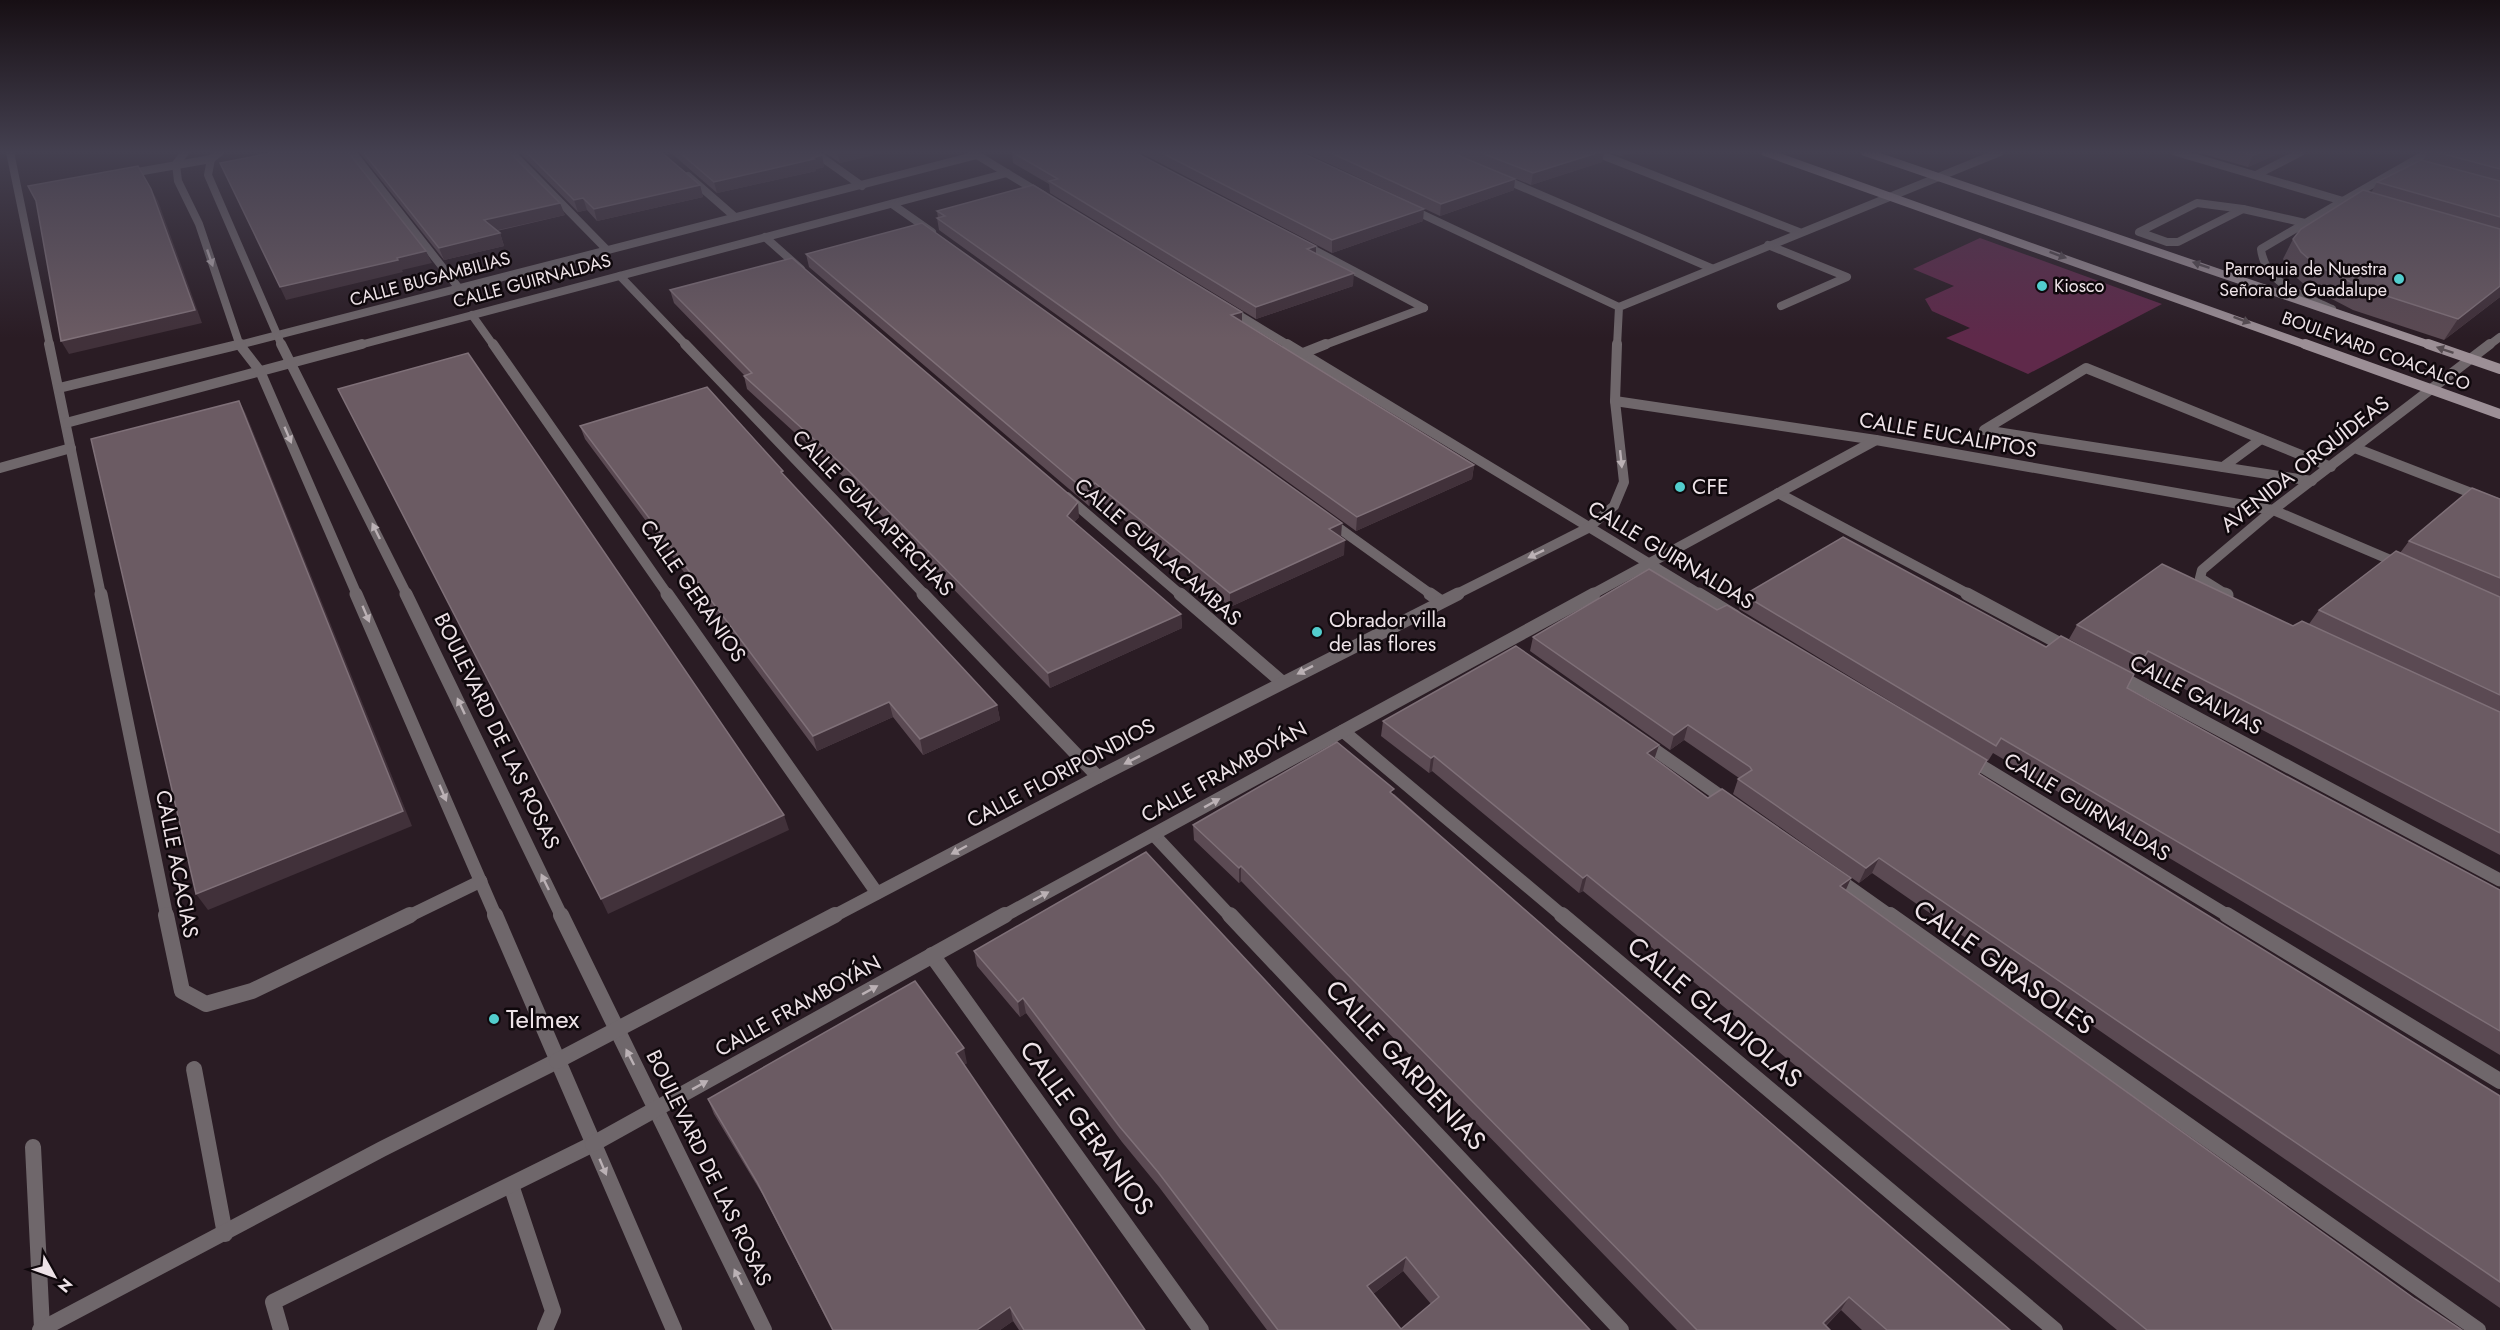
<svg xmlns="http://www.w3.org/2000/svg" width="2500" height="1330" viewBox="0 0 2500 1330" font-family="Jost,sans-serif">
<rect width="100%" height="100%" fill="#2a1c24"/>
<polygon fill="#5f294a" points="1980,238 2162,304 2028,374 1946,338 1970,328 1932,311 1925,299 1954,286 1913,269"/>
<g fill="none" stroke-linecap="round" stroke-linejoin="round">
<g stroke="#6f676b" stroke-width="8">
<polygon points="2197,203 2243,209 2178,242 2167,242 2139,232"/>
<polyline points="2243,209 2305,223"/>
<polyline points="1768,245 1847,277 1781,306"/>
</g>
<g stroke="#6f676b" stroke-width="10">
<polyline points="2223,467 2261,439"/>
<polyline points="2312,481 1984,430 2086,368 2331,467"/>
</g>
<g stroke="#6f676b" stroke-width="16">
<polyline points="194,1069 225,1234"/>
<polyline points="33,1147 42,1328"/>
<polyline points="511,1185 553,1311 545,1330"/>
<polyline points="40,1330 382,1149 557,1061"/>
<polyline points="281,1330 273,1302 593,1144"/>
</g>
<g stroke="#6f676b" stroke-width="8">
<polyline points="10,152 50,346"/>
<polyline points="352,152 458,287"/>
<polyline points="511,152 607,250"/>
<polyline points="814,152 862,186"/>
<polyline points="972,152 1043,195"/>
<polyline points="1594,152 1799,232"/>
<polyline points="126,174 211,159"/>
<polyline points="688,176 735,217"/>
<polyline points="1499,177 1711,268"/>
<polyline points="892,204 932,232"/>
<polyline points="1411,209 1619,307"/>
<polyline points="765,237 801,269"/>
<polyline points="1303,244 1424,308"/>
<polyline points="620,276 687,346"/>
<polyline points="1229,309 1290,346"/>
<path d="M2332,309c-28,-13 -67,-25 -71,-60l82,-48"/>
<polyline points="472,315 494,346"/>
<polyline points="235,346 977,155"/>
<polyline points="356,346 1007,173"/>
<polyline points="1322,346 1424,308"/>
</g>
<g stroke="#6f676b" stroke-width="10">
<polyline points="49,344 101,595"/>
<polyline points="493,344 668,595"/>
<polyline points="685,344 925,595"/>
<polyline points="1287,344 1701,595"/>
<polyline points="1301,354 1326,344"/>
<polyline points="59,388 241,344"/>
<polyline points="66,423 362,344"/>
<polyline points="2355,448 2500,504"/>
<polyline points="0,468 71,448"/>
<polyline points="1778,493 1970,595"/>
<polyline points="1067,497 1181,595"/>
<polyline points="1329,521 1432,595"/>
<polyline points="2227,595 2200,578 2202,570 2273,510 2400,564"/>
</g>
<g stroke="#6f676b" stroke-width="13">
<polyline points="101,594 167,917"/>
<polyline points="667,594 877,893"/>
<polyline points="923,594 1098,777"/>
<polyline points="1180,594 1282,682"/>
<polyline points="1430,594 1440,601"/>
<polyline points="1699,594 1735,616"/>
<polyline points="1967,594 2068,648"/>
<polyline points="2225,594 2227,595"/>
<polyline points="2117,675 2500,880"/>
<polyline points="1343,731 1564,917"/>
<polyline points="1645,743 1729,802"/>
<polyline points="1970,759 2230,917"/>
<polyline points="1154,835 1231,917"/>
<polyline points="1834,876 1892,917"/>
<polyline points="407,917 481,881"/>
</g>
<g stroke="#6f676b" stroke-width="16">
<polyline points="166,915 182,991 206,1004 252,991 410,915"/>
<polyline points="1230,915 1621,1330"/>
<polyline points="1562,915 2055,1330"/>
<polyline points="1890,915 2478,1330"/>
<polyline points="2227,915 2500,1081"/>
<polyline points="932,955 1201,1330"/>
</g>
<g stroke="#6f676b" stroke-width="8">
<polyline points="185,152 176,164 178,181 199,224 240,346"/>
<polyline points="220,152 211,159 208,175 282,346"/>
<polyline points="2176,152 2360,206"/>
<polyline points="2256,175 2301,152"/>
<polyline points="2343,201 2429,152"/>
<polyline points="1617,346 1619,307 2000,152"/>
<polyline points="2488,346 2500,337"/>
</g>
<g stroke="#6f676b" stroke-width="10">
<polyline points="239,344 260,371 357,595"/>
<polyline points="281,344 407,595"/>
<polyline points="1615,401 1876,440 2273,510 2490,344"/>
<polyline points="1455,595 1588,528 1614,506 1624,482 1615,401 1617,344"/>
<polyline points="1591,595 1876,440"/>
</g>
<g stroke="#6f676b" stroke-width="13">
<polyline points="356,594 496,917"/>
<polyline points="406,594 562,917"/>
<polyline points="832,917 1098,777 1458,594"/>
<polyline points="1002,917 1594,594"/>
</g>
<g stroke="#6f676b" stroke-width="16">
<polyline points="495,915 674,1330"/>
<polyline points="561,915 764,1330"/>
<polyline points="557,1061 835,915"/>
<polyline points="593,1144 1005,915"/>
</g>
<g stroke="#9c8f96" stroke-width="8">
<polyline points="1765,152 2309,346"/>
<polyline points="1865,152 2433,346"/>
</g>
<g stroke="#9c8f96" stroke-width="10">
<polyline points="2305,344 2500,414"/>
<polyline points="2428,344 2500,369"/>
</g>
</g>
<g fill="#5b4a53" fill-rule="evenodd">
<polygon points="359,152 509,152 565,215 497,231 500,233 504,246 444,260"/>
<polygon points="519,152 661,152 700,185 703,197 597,221 587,210 578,212"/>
<polygon points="670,152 817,152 822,155 824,167 816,169 816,171 717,193"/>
<polygon points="824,152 886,152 840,163"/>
<polygon points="1012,152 1316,246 1316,253 1353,286 1256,319 1050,193 1049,184 1013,163"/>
<polygon points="1139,152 1300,152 1423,221 1332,253"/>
<polygon points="1304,152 1450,152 1514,190 1440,216"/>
<polygon points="1451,152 1604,152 1602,162 1531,185"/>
<polygon points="1608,152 1634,152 1621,156"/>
<polygon points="2196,152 2282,152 2248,167"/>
<polygon points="2428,152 2500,152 2500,297 2444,340 2353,310 2305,285 2290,272 2283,259 2293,239 2371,193 2377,182 2423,161"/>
<polygon points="937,211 1242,322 1474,465 1472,479 1356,531 939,230 937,218 938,218"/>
<polygon points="806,254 1344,555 1230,607 1096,497 1089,506 809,267"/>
<polygon points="670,290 1079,517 1074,522 1181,614 1182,628 1050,688 850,483 747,389 744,376 745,376 674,303"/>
<polygon points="580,426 784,475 997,705 1000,720 923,755 893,717 817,751 585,439"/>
<polygon points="2500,499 2500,855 2139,665 2134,674 2069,639 2077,625 2293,626 2309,624 2319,610 2400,553 2409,541"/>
<polygon points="1744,595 2046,647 2127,688 2288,777 2500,890 2500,1055 1993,753 1988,761 1739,609"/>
<polygon points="1533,637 1980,775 2500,1096 2500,1308 1872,873 1859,883 1733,794 1738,779 1739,778 1684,740 1670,750 1530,651"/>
<polygon points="1383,721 1655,759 1708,798 1851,878 1845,891 2415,1299 2462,1330 2117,1330 1583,891 1579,893 1432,771 1429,773 1381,736"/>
<polygon points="1394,794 1563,943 2010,1330 1862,1330 1841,1310 1826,1326 1830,1330 1677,1330 1241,881 1239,883 1194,840 1193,825"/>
<path d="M974,951l616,379h-323l-108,-143 -37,-45 -96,-129 -6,4 -43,-51zM1403,1271l28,33 -30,25 -28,-35z"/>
<polygon points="967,1063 964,1065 1145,1330 1019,1330 1013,1321 1000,1330 832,1330 764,1197 714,1114 708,1099"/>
</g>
<g fill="#41313a">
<polygon points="837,152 886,152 840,163"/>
<polygon points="1600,152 1604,152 1602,162 1531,185 1533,173"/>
<polygon points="1621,152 1634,152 1621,156"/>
<polygon points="2262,152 2282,152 2248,167 2253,155"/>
<polygon points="822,155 824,167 816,169 816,171 717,193 714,182"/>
<polygon points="1515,179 1514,190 1440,216 1441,204"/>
<polygon points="700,185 703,197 597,221 594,209"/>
<polygon points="151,189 158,201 202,323 69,354 61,341"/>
<polygon points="583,198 587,210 578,212 574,200"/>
<polygon points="560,203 565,215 489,232 484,220"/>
<polygon points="1424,209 1423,221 1332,253 1332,240"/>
<polygon points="500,233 504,246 444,260 439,248"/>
<polygon points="1316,246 1316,258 1307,249"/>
<polygon points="426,251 432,263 402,270 403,272 286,300 280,287"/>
<polygon points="1354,273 1353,286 1256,319 1256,307"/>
<polygon points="2500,286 2500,297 2444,340 2458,319"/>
<polygon points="1242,312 1242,325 1231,315"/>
<polygon points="239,401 246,414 412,826 208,910 196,894"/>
<polygon points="1474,465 1472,479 1356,531 1357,517"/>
<polygon points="1095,483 1096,497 1089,506 1087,492"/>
<polygon points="1078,502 1079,517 1068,530 1067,516"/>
<polygon points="1342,523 1341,538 1329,529"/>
<polygon points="1345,540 1344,555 1230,607 1230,593"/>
<polygon points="1181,614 1182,628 1050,688 1048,673"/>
<polygon points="889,702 893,717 817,751 813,736"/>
<polygon points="997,705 1000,720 923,755 920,739"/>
<polygon points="1688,725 1684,740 1670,750 1674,735"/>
<polygon points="1659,745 1654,760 1647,753"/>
<polygon points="1434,756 1432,771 1429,773 1431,758"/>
<polygon points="784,815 789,830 608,914 601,899"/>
<polygon points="1879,858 1872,873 1859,883 1866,868"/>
<polygon points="1241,866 1241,881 1239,883 1239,868"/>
<polygon points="1587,875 1583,891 1579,893 1583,878"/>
<polygon points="1851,878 1844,894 1840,886"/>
<polygon points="1023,998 1026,1013 1020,1017 1018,1002"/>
<polygon points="964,1048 967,1063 959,1068 956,1053"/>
<polygon points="1406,1257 1403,1271 1365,1300 1367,1286"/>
<polygon points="1849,1297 1841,1310 1821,1330 1823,1323"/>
<polygon points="1010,1307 1013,1321 1000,1330 977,1330"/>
</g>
<g fill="#6b5b63" stroke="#7f7078" stroke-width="1.5" fill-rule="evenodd">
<polygon points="270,152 348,152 426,251 397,258 398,260 280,287 220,163 271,153"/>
<polygon points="363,152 509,152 560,203 484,220 500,233 439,248"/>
<polygon points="526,152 661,152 700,185 594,209 583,198 574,200"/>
<polygon points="679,152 817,152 822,155 812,158 814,159 714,182"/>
<polygon points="1012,152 1134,152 1316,246 1307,249 1354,273 1256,307 1049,181 1058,179"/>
<polygon points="1160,152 1300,152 1424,209 1332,240"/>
<polygon points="1329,152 1450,152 1515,179 1441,204"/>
<polygon points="1479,152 1600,152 1533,173"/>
<polygon points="2240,152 2262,152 2253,155"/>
<polygon points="2436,152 2500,152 2500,169"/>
<polygon points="2421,160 2500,181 2500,217 2377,182"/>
<polygon points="138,166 151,189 195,310 61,341 36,201 28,186"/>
<polygon points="1033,185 1242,312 1231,315 1474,465 1357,517 937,218 945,216 937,211"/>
<polygon points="2363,190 2500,229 2500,286 2458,319 2365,289 2316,265 2301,252 2293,239 2301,229"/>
<polygon points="922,223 1342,523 1329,529 1345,540 1230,593 1095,483 1087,492 806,254"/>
<polygon points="792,258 1078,502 1067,516 1181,614 1048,673 847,469 744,376 752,373 670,290"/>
<polygon points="468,353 784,815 601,899 338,389"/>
<polygon points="707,387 783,471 781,472 997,705 920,739 889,702 813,736 580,426"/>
<polygon points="239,401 403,811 196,894 91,439"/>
<polygon points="2472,488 2500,499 2500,578 2409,541"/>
<polygon points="1843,537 2046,647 2061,636 2134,674 2127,688 2288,777 2500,890 2500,1031 2001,738 1996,746 1744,595"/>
<polygon points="2396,551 2500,597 2500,695 2319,610"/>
<polygon points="2162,564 2293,626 2302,621 2500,712 2500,833 2148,651 2143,659 2077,625"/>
<polygon points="1649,569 1717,610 1727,605 1987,760 1979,774 2500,1096 2500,1282 1879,858 1866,868 1738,779 1752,770 1750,767 1688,725 1674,735 1533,637"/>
<polygon points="1516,646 1659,745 1647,753 1708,798 1722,789 1851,878 1840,886 2415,1299 2462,1330 2147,1330 1587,875 1583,878 1434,756 1431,758 1383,721"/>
<polygon points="1337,742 1394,789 1390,792 1563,943 2010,1330 1887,1330 1849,1297 1823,1323 1830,1330 1697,1330 1241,866 1239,868 1193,825"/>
<path d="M1146,852l444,478h-312l-120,-158 -38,-45 -97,-129 -5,4 -44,-51zM1406,1257l33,40 -38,32 -34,-43z"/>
<polygon points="915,981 964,1048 956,1053 1145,1330 1024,1330 1010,1307 977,1330 833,1330 757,1182 708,1099"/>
</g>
<defs><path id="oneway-solid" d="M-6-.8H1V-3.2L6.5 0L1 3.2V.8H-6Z" transform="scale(1.5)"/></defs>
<g fill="#564c51">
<use href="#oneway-solid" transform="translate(2058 255) rotate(20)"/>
<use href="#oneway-solid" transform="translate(2201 265) rotate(-161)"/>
<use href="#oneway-solid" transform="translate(2242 320) rotate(20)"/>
<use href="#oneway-solid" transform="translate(2445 350) rotate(-161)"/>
</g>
<g fill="#bbb1b5">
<use href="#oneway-solid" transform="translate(210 258) rotate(71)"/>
<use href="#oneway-solid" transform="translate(288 435) rotate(67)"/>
<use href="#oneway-solid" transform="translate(1621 459) rotate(84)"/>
<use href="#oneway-solid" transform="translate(376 531) rotate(-116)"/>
<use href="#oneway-solid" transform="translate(1536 554) rotate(154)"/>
<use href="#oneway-solid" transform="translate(366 614) rotate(67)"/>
<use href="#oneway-solid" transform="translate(1305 670) rotate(153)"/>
<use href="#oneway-solid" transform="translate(461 706) rotate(-115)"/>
<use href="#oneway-solid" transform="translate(1132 760) rotate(153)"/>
<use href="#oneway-solid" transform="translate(443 793) rotate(67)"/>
<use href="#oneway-solid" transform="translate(1212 803) rotate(-29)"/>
<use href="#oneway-solid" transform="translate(959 850) rotate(152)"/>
<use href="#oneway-solid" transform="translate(545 882) rotate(-116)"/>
<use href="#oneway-solid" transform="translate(1041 896) rotate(-28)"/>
<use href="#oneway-solid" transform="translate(870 990) rotate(-29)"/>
<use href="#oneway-solid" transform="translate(630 1057) rotate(-117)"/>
<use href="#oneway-solid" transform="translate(700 1085) rotate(-29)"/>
<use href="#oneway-solid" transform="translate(603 1167) rotate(67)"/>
<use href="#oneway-solid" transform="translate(738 1277) rotate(-116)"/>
</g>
<linearGradient id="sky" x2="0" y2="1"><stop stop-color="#170f14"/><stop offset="0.45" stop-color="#444050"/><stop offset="1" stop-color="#444050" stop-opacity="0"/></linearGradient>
<rect width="2500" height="338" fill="url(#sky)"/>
<g fill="#52cdcd" stroke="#0f080c" stroke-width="2">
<circle cx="2399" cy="279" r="6"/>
<circle cx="2042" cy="286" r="6"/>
<circle cx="1680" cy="487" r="6"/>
<circle cx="1317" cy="632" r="6"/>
<circle cx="494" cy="1019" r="6"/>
</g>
<g text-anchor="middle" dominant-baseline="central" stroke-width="5" stroke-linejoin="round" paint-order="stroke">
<g font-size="18" fill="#ede2e7" stroke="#0f080c" text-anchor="end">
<text x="2387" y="269">Parroquia de Nuestra<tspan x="2387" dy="21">Señora de Guadalupe</tspan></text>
<text x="2054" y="286" text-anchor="start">Kiosco</text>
</g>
<g font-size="18" fill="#ede2e7" stroke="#0f080c">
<text transform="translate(430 279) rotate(-15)">CALLE BUGAMBILIAS</text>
<text transform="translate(532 281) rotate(-15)">CALLE GUIRNALDAS</text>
<text transform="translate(2376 351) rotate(20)">BOULEVARD COACALCO</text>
</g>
<g font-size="21" fill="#ede2e7" stroke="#0f080c">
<text transform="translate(1948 435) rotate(10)">CALLE EUCALIPTOS</text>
<text transform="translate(2305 464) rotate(-38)">AVENIDA ORQUÍDEAS</text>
<text transform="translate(873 513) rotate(46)">CALLE GUALAPERCHAS</text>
<text transform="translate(1158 552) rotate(41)">CALLE GUALACAMBAS</text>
<text transform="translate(1671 555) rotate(31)">CALLE GUIRNALDAS</text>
<text transform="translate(693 591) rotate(55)">CALLE GERANIOS</text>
<text transform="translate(2196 695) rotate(28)">CALLE GALVIAS</text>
<text transform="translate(497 731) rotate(64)">BOULEVARD DE LAS ROSAS</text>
<text transform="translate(1224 772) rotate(-29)">CALLE FRAMBOYÁN</text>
<text transform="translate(1061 773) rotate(-28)">CALLE FLORIPONDIOS</text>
<text transform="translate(2087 807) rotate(31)">CALLE GUIRNALDAS</text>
<text transform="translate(177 864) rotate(79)">CALLE ACACIAS</text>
<text transform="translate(798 1006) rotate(-29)">CALLE FRAMBOYÁN</text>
<text transform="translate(709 1168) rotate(64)">BOULEVARD DE LAS ROSAS</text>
</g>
<g font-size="21" fill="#ede2e7" stroke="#0f080c" text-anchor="start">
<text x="1692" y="487">CFE</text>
<text x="1329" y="620">Obrador villa<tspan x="1329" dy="24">de las flores</tspan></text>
</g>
<g font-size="26" fill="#ede2e7" stroke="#0f080c">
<text transform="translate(2004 967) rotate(35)">CALLE GIRASOLES</text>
<text transform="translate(1715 1012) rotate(40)">CALLE GLADIOLAS</text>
<text transform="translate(1406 1065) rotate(47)">CALLE GARDENIAS</text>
<text transform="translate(1087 1128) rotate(54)">CALLE GERANIOS</text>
</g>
<g font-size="26" fill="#ede2e7" stroke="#0f080c" text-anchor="start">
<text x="506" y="1019">Telmex</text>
</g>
</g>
<g transform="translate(54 1276) rotate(130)" stroke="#0f080c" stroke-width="4.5" paint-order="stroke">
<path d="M0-4.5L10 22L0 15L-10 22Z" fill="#ede2e7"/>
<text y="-9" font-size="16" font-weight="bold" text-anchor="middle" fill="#ede2e7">N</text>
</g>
</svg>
